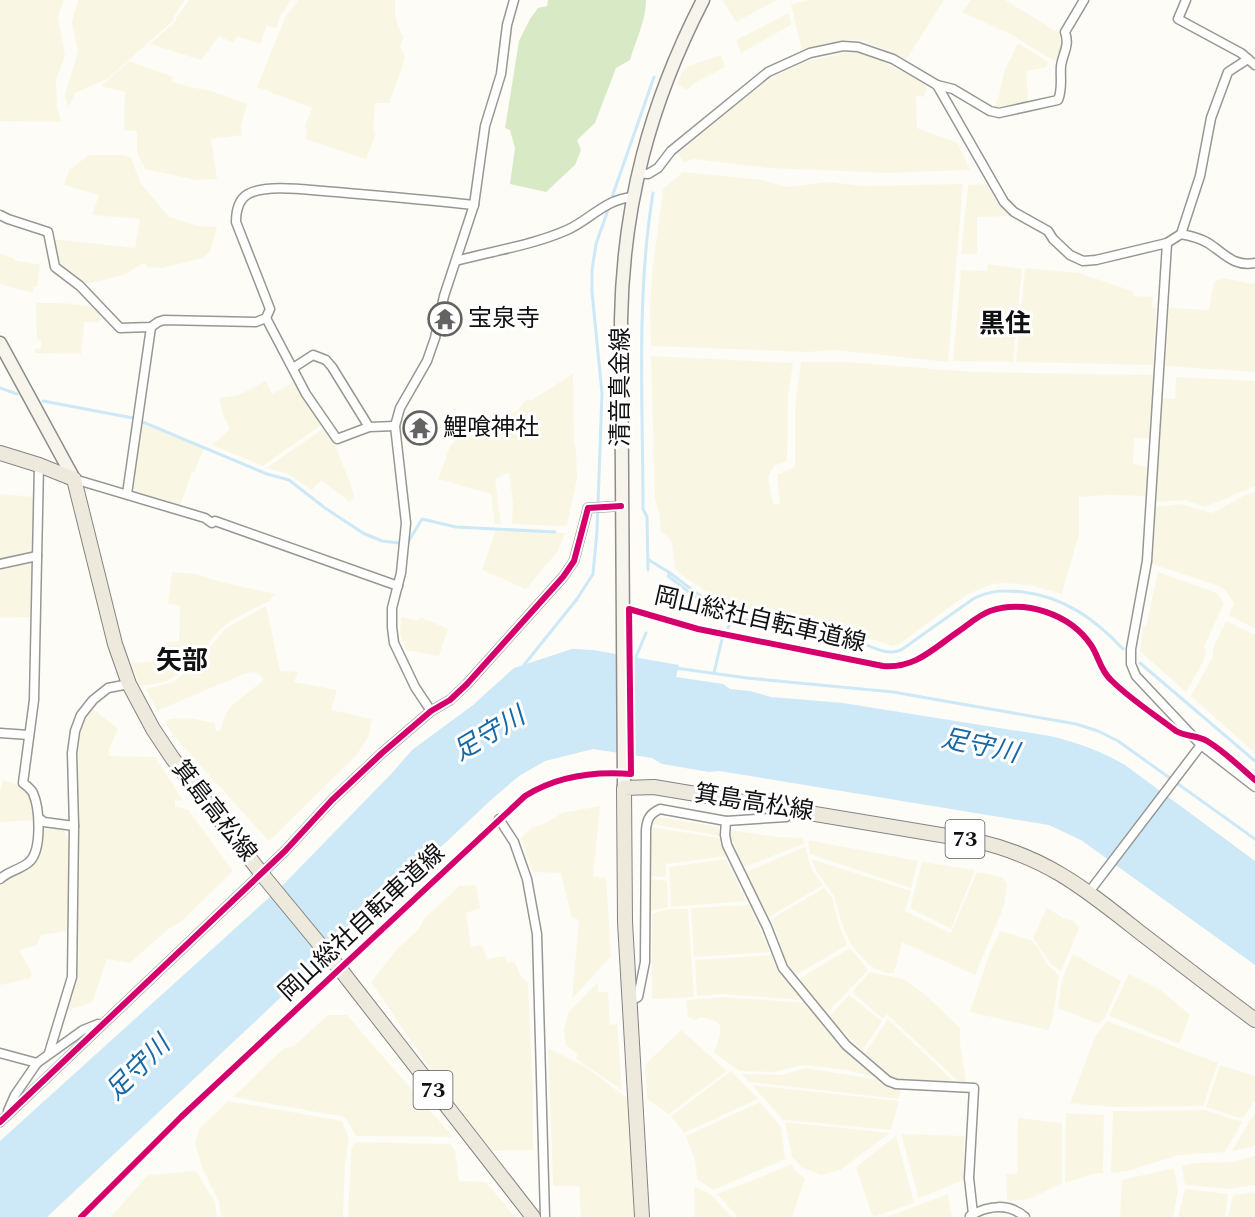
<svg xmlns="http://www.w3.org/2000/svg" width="1255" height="1217" viewBox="0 0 1255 1217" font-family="Spectral,'Noto Sans JP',serif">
<rect width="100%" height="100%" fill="#fdfcf7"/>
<g fill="#f9f7e4">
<polygon points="0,0 64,0 58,16 65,56 56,79 57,108 61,122 0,121"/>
<polygon points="78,0 185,0 173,17 174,20 107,79 75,93 68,108 65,95 78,51 72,22"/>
<polygon points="189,0 291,0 281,15 276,28 267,26 260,44 237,36 233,43 219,36 201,60 150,44 176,21 176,18"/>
<polygon points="298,0 395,0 395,14 398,27 404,37 400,46 405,58 389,103 375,103 373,131 376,133 366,159 305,139 307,132 305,126 312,108 257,87 285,18"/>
<polygon points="722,0 777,0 736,22"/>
<polygon points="810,0 944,0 906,60 865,41 851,40 822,44 802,51 791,4"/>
<polygon points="971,0 1005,0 1059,33 1062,44 1056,62 1010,34 962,12"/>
<polygon points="789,13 791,25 741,53 736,40"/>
<polygon points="1018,43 1048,62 1047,67 1026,71 1028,102 994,108 999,96 1004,72"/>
<polygon points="846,52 858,52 877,58 920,81 927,87 924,97 916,95 917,128 958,143 970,170 888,173 768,168 694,159 684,162 677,154 759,86 774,76 806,62"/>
<polygon points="721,55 725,67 695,83 687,90 677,84 683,70 691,65"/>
<polygon points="129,61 173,77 172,81 188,87 208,90 247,104 241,126 242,135 211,139 217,179 196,180 145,169 137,152 137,131 124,130 125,92 101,86"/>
<polygon points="89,155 124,155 131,158 141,184 169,217 198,226 217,227 210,252 202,258 161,268 148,267 144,263 124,275 83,285 61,268 57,263 52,239 135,248 140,219 92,215 99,195 64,185 69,170"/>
<polygon points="683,172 762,180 786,187 829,182 863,186 963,184 948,362 835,350 808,352 651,346 650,309 652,274 663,189"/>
<polygon points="986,184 999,205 1009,216 977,217 977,254 961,254 968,185"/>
<polygon points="0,254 14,258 14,260 40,265 37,287 33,286 33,293 0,284"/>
<polygon points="988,264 1022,269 1013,362 953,361 961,270 987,271"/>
<polygon points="1025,268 1079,273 1132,291 1134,296 1153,297 1152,307 1156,308 1153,365 1016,362"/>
<polygon points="1223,278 1252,284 1255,283 1255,372 1165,366 1169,308 1209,310 1214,282"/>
<polygon points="36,303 62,303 96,307 100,311 99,322 84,322 81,354 35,353 35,349 41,348 41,340 37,339"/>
<polygon points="651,356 793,363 788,396 787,461 774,466 768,477 773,504 780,504 777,475 795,467 795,407 801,362 847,362 972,372 1155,375 1150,439 1134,438 1133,464 1148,467 1147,496 1108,495 1079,497 1079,534 1062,594 1033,586 1006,583 992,584 968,594 899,644 893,646 858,635 803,628 756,616 725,604 681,575 675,568 672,544 669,537 661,532 659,512 655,499"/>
<polygon points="573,374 574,445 576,449 577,478 567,525 561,526 512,524 513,503 509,472 495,479 501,524 495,524 491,494 438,479 450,446 463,431 474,425 517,411 526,400 532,400"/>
<polygon points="1176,377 1255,381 1255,486 1205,507 1185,500 1156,502 1162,398 1175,399"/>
<polygon points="266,381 272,394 296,381 324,423 263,466 212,445 230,429 222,413 219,398 239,395"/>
<polygon points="141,424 204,448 194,473 192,472 180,505 134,491 133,483"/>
<polygon points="327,426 351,485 354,497 350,502 321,480 312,490 288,474 266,468"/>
<polygon points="1255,492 1255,628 1229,616 1234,603 1226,591 1216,585 1152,564 1155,507 1181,504 1212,513 1245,495"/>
<polygon points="0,494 35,497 34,552 0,559"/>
<polygon points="496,530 565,533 558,551 526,589 482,570"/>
<polygon points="34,561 32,617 0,618 0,568"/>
<polygon points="172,572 197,574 217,581 275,594 269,601 230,621 216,634 197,658 175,676 165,682 140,686 130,663 165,661 166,642 179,641 180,605 168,604"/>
<polygon points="1158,572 1217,593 1224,603 1204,646 1206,653 1203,662 1186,692 1140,651 1143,625 1146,626"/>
<polygon points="266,606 280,671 298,672 294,682 337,690 331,710 372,719 369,736 356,756 269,841 173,735 165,722 170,719 181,718 195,719 215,723 216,731 221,730 225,715 231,706 264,680 261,676 254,672 246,673 157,711 146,689 173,682 186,672 196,664 225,629"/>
<polygon points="401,617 418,621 420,617 448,629 439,656 406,650 400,634"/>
<polygon points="1226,621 1255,635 1255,753 1191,696 1213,657 1213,649"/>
<polygon points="93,709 118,729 108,752 109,756 155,757 183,801 175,800 175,806 188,810 233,871 182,921 168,929 130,963 107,959 92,1003 67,1010 76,980 79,824 77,746 82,724"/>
<polygon points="3,780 22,786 27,792 33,806 34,820 0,822 0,793"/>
<polygon points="600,806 593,876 606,878 611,956 572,999 579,920 572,917 561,873 533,872 521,838 531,828 544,824 562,813"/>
<polygon points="658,817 719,827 720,836 652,824"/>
<polygon points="651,827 720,838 727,856 666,864 666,877 650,876"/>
<polygon points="41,828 64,830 70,845 68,931 41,935 37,944 34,946 19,950 31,971 31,978 0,985 0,883 11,875 31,866 35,862"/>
<polygon points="731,830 777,837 803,838 804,844 744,867 731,839"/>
<polygon points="808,840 918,861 911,888 810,854"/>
<polygon points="805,847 812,870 823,885 769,917 746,872"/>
<polygon points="726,859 746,901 671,907 669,867"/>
<polygon points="811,859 911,891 905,911 951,933 977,872 1002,877 1007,884 1004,906 975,975 902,942 894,973 886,973 870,966 852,946 843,927 834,896 817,872"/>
<polygon points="922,862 975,870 951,929 910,908"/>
<polygon points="650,879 667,881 668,907 650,911"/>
<polygon points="476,885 480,908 466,913 471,947 482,945 487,959 505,956 507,963 514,961 521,976 528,983 533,1098 533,1150 492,1151 437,1079 371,982 399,947 418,930 425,918 459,886"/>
<polygon points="824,888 832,898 839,925 847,945 796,975 785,961 778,936 771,919"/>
<polygon points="749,905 770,952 694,957 691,908"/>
<polygon points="1047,908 1065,919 1074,921 1079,928 1061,971 1052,965 1033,938"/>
<polygon points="669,909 688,909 694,997 652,999 652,914"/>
<polygon points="1000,931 1031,940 1036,945 1048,965 1059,975 1053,1017 1048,1030 970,1012 989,955"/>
<polygon points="850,948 868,970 826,1014 799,979"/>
<polygon points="1073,954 1121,981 1105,1017 1099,1024 1058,1008 1062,980"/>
<polygon points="772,955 774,963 803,1000 722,994 697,996 695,960"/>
<polygon points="870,972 903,979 922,992 960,1028 960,1043 966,1082 958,1081 887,1014 883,1019 852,992"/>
<polygon points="1129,974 1159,989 1190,1015 1179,1044 1109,1016"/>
<polygon points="598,982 598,992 608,992 610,1025 617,1024 622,1090 576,1059 578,1054 566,1045 564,1030 568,1013"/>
<polygon points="849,995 882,1021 862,1051 829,1017"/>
<polygon points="724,997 805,1003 836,1041 879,1078 847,1070 804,1065 773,1072 740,1071 714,1053 720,1034 720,1026 717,1022 701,1017 695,1020 688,1017 686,1000"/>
<polygon points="328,1015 347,1015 453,1137 356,1136 345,1117 233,1097 283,1049 294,1046"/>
<polygon points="888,1019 953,1081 897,1079 890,1076 865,1053"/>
<polygon points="1107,1021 1218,1063 1203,1106 1110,1107 1070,1103 1095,1037"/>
<polygon points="681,1030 727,1071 669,1114 647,1099 645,1065"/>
<polygon points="548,1048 586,1067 628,1099 634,1217 581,1217 579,1186 553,1186"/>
<polygon points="1220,1065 1255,1076 1255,1100 1242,1119 1206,1107"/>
<polygon points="806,1068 879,1080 890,1087 901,1090 899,1099 749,1082 742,1074 781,1075"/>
<polygon points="731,1071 758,1099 684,1133 671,1116"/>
<polygon points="752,1085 899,1101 891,1130 783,1120"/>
<polygon points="228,1101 342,1121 349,1139 345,1166 343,1217 221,1217 219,1202 202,1168 195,1142 199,1129"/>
<polygon points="760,1102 781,1127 785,1159 713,1190 697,1179 695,1161 686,1136"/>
<polygon points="1205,1110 1242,1122 1225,1152 1179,1155 1127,1171 1111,1173 1113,1111"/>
<polygon points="1066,1113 1104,1115 1103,1173 1092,1174 1065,1183"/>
<polygon points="1255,1114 1255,1146 1232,1151 1250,1121"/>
<polygon points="1018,1118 1062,1123 1062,1183 1029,1199 1012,1201 1007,1199 1006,1174 1017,1174"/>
<polygon points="785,1122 890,1133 840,1170 821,1175 801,1167 792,1156"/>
<polygon points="901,1134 964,1136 964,1180 919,1198"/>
<polygon points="896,1136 914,1203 873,1217 856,1167"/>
<polygon points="359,1142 450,1144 455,1150 459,1181 486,1182 515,1217 348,1217 351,1150 354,1144"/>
<polygon points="1255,1156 1255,1185 1228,1189 1185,1185 1182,1166 1194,1163 1233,1162"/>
<polygon points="791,1164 797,1173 805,1178 792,1217 738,1217 717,1194 761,1177"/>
<polygon points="1174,1168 1178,1191 1173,1217 1120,1217 1122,1180"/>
<polygon points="196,1171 215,1203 217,1217 111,1217 148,1175"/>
<polygon points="695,1186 711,1195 732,1217 694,1217"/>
<polygon points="1185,1189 1228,1194 1225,1217 1178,1217"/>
<polygon points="1255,1192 1255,1217 1228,1217 1233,1195"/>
<polygon points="948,1194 952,1217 887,1217"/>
</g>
<path fill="#d8eac5" d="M548,0h98c0,20 -10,40 -16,60l-14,8 -21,55 -18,17 4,10 -6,15 -29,27 -36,-8 5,-36 -5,-18 -5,-2 14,-87 11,-22 8,-11 9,-2z"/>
<path fill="#cde8f7" d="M572,649l21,1 86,15 -3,12 47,7 7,5 20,2 21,6 72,6 207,33c28,7 51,15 75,29l130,96v104l-174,-125 -32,-15 -330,-54 -10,1 -47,-8 -10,-6 -59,-9 -48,12 -26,15 -27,23 -445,418h-47v-76l283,-256 110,-113 19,-22 61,-45 41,-37z"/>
<polygon fill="#fdfcf7" points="616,651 633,654 633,758 617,755"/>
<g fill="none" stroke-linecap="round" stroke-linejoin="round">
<g stroke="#cde8f7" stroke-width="3">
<polyline points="611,200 654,77"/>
<polyline points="0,388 17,394"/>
<polyline points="43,401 133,418 267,474 289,480 325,508 363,533 382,541 407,544 422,519 456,527 555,532"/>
<polyline points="649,560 670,573 668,576 693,595 732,619 728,628"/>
<path d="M648,570l-1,-53 -4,-8c0,-106 -7,-212 10,-316"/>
<path d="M670,573c20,15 42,33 65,43 37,17 80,15 118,24 16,4 31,17 48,10l72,-51c17,-9 31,-9 50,-7 41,5 72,27 100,57"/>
<polyline points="635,659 646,633"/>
<polyline points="1140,663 1255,761"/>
<polyline points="524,665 577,599 593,574 597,531 602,393 592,292 592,270 596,244 609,207"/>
<polyline points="675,668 747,678 893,692 1076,724 1098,731 1118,741 1255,839"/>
<polyline points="714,673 722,639"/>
</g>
<defs>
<g id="street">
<polyline points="1186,0 1178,19 1241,53 1255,65"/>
<path d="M937,85l16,4 37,22 9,2 59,-13c5,-12 2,-22 3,-34 2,-14 9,-20 4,-34l19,-32"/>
<path d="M637,173l11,1 10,-6 13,-17 97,-79 42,-19 33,-7 15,1 35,12 44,26 67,117 10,10 34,19 5,8 17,16 13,6 13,-1 71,-17 14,-9c10,2 19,4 27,9 16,10 25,24 47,20"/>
<path d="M0,215l8,4 40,13 7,35 25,19 40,42 31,-1 7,-5 6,-2 92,2 10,-4 4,-9 -34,-87c0,-11 2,-22 12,-28 21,-11 65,-3 88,-2 46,4 92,8 138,13"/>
<polyline points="1181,234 1200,176 1211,118 1228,72 1248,59"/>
<path d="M456,261c37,-10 77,-16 111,-31 24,-11 37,-30 65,-33"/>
<polyline points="266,318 306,394 337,439 369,427 395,426"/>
<polyline points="293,368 313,355 326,360 332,367 369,427"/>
<polyline points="74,479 205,518 212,523 215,521 398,586"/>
<polyline points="127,494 151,327"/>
<polyline points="0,564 37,556"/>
<polyline points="431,711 415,687 394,643 392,627 392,608 401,573 406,523 395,426 400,408 427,361 435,338 444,296 474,205 485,126 501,74 507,25 514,0"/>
<polyline points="0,733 29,735"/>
<polyline points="1201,745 1255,787"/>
<polyline points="39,818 44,822 74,826"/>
<polyline points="499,819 514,842 527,879 537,934 545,1217"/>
<polyline points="726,821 725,835 727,845 767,927 783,968 846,1045 888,1081 896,1084 974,1088 969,1178 973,1214"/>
<path d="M0,879c10,-9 20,-9 29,-17 13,-11 11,-53 4,-69 -2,-4 -6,-7 -10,-10l11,-83 5,-235"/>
<polyline points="1089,892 1201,745 1136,676 1131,664 1131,649 1147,561 1167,243"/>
<path d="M629,1002l9,-5 7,-35 1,-132c1,-12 4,-16 14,-21l66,12 60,-4 1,-8"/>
<polyline points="0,1053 37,1063 83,1030 98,1024"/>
<polyline points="49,1053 72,977 74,826 72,753 75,731 81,715 93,700 108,688 129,684"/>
<polyline points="8,1111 15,1095 37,1063"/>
<polyline points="0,1122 285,851 332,800 382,753 431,711 450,700 467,684 563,577 574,561 588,508 621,506"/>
<path d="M970,1216c18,-11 39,-13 55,1"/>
</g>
<g id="secondary">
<polyline points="0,343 74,479"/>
<path d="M624,788l-3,-468c2,-116 29,-217 82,-320"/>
</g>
<g id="primary">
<polyline points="0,453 39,465 74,479 115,644 129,684 153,729 173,759 265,878 340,969 533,1217"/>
<path d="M642,1217l-17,-295 -1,-134 30,-1 323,54c72,17 109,49 165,93 38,29 75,58 113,86"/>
</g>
</defs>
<use href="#street" stroke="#979795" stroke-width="11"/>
<use href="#secondary" stroke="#8e8d8b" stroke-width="15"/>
<use href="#primary" stroke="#858482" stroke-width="16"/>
<use href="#street" stroke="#fffffe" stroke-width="8"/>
<use href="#secondary" stroke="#f6f4eb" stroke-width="12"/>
<use href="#primary" stroke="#ede9dc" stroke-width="14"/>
<defs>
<g id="cycleway">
<polyline points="0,1122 285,851 332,800 382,753 431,711 450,700 467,684 563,577 574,561 588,508 621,506"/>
<path d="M81,1217l100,-100 344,-321c32,-20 68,-25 106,-22l-2,-165 69,20 185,37c32,3 51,-18 76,-35 10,-7 20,-16 31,-20 35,-12 80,3 101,34 8,12 9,25 20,35 19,19 44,35 65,51 10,6 21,4 31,10 17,10 33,26 48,39"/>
</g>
</defs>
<use href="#cycleway" stroke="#fff" stroke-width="10"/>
<use href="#cycleway" stroke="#d6006c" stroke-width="6"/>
</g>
<defs>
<symbol id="temple-ring" viewBox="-11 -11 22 22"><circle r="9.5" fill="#fff" stroke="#646362" stroke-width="1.5"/><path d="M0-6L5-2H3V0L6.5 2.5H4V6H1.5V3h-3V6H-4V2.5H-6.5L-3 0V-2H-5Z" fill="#646362"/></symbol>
</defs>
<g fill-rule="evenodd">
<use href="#temple-ring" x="426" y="300" width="38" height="38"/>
<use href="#temple-ring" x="401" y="409" width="38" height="38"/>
</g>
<g text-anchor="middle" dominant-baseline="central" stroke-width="6" stroke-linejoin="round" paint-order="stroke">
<g fill="#fff" stroke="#585858" stroke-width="1.5">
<rect x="945.5" y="820" width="39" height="38" rx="4.5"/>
<rect x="413.5" y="1071" width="39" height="38" rx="4.5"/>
</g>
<g font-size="22" font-weight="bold" fill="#111">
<text x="965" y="839">73</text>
<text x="433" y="1090">73</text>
</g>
<g font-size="24" fill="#111" stroke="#fff" text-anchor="start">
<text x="468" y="319">宝泉寺</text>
<text x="443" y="428">鯉喰神社</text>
</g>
<g font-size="24" fill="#111" stroke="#fff">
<text transform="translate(621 387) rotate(-90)">清音真金線</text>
<text transform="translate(760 620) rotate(13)">岡山総社自転車道線</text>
<text transform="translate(754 803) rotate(9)">箕島高松線</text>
<text transform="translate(214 811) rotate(52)">箕島高松線</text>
<text transform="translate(362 923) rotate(-43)">岡山総社自転車道線</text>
</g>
<g font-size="26" font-weight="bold" fill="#111" stroke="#fff">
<text x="1005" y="324">黒住</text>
<text x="182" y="661">矢部</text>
</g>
<g font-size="26" font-style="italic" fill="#1768a6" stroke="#fff">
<text transform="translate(489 734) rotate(-31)">足守川</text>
<text transform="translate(980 746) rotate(12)">足守川</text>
<text transform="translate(138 1068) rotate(-45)">足守川</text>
</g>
</g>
</svg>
